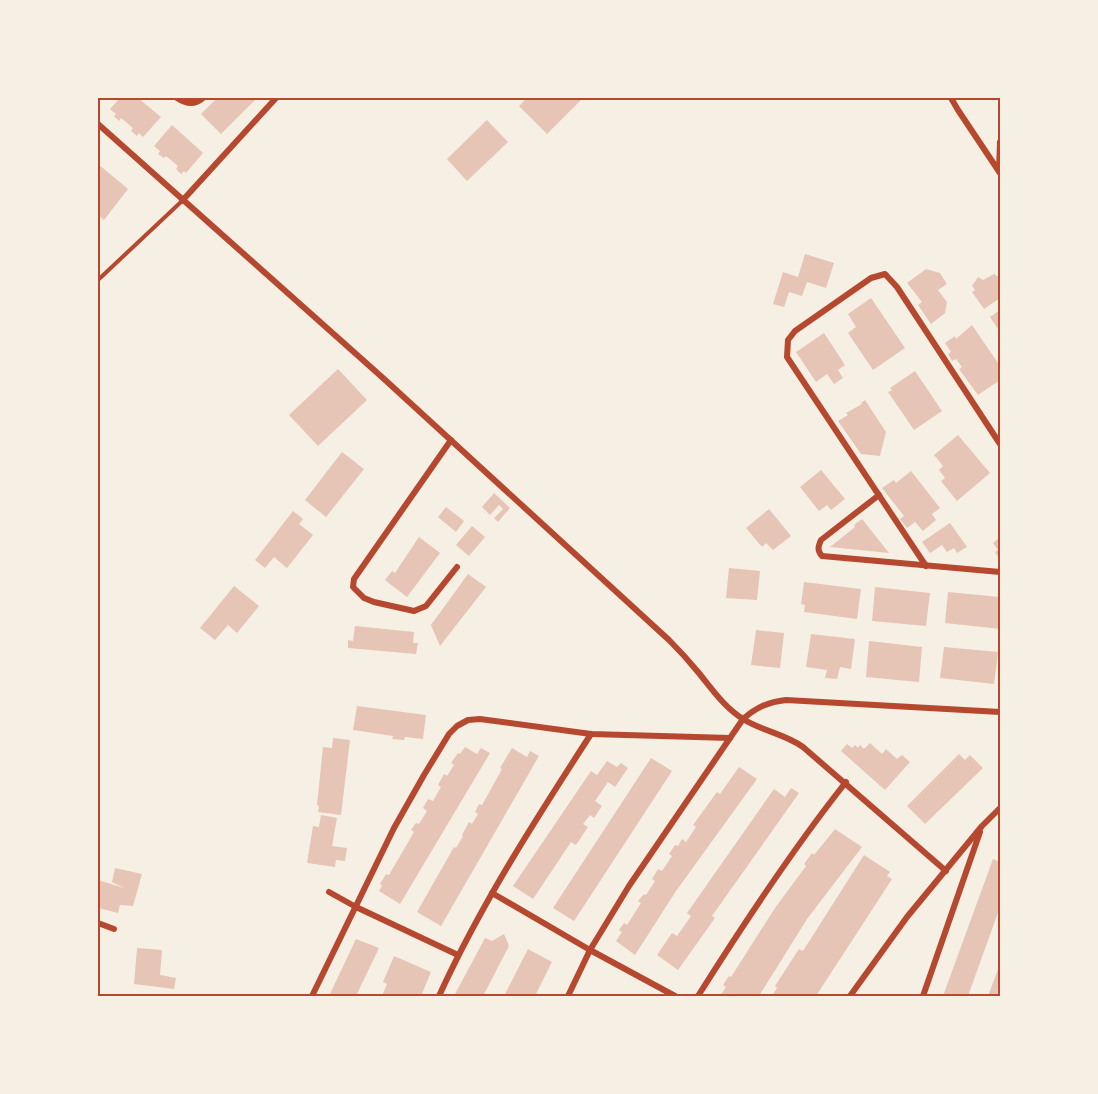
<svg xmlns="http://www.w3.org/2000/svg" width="1098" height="1094" viewBox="0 0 1098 1094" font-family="'Noto Sans',sans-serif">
<rect width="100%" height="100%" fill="#f6efe4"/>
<g fill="#e6c5b7">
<polygon points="120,98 138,98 161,117 143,137 139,133 137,136 131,131 133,128 121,118 119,121 114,116 116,114 110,109"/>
<polygon points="217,98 257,98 221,134 201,114"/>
<polygon points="527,98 583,98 547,134 519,106"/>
<polygon points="487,120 508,142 467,181 447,159"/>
<polygon points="172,125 203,153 186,173 184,171 181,174 176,169 178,166 166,156 164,158 158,154 160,151 154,146"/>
<polygon points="98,164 128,189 104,220 98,215"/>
<polygon points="805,254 834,263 826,288 807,282 802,296 789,292 784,307 773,304 783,272 798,277"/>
<polygon points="926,269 940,273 947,284 938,290 947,302 945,313 931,324 918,305 922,302 907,283"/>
<polygon points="994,274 1000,278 1000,298 984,309 972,292 975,290 972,286 978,277 983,280"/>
<polygon points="871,298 905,348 873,370 848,333 856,327 848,314"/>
<polygon points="1000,310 1000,332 990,317"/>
<polygon points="972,325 1000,366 1000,380 978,395 959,369 962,367 956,359 952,361 948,354 951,352 945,343 955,336 956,339"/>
<polygon points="824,333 845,365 838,370 843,378 834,384 827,374 816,382 796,352"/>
<polygon points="338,369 367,400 318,446 289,415"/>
<polygon points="915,371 942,411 914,430 888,392 892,390 890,388"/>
<polygon points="865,400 886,432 880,456 861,454 838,421 848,415 846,413 862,404 861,403"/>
<polygon points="958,435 990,473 957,501 941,481 945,478 939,470 943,466 934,455"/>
<polygon points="342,452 364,469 326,517 305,500"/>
<polygon points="821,470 845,499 831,510 827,505 819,511 800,487"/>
<polygon points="911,471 940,508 932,514 936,520 923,531 915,522 907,528 900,519 904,516 882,488 894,480 896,483"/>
<polygon points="494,493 510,508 498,522 494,518 503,509 499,505 490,515 482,507"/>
<polygon points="446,507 464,521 456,532 438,517"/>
<polygon points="769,509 791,536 773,550 766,543 762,547 746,528"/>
<polygon points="293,511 303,519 299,524 313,535 287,568 274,557 265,568 255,560"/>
<polygon points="862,519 889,553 830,547 855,527 854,525"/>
<polygon points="950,523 967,547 957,553 954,548 947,552 942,545 930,553 922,542"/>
<polygon points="472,526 485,537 469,556 456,545"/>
<polygon points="419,537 440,553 407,597 385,580 392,571 395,573"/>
<polygon points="1000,537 1000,557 999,558 995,552 998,550 993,543"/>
<polygon points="729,568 760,571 757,600 726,598"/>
<polygon points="468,574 486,587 440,646 431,625"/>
<polygon points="804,582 861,589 857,619 804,612 805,605 801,604"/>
<polygon points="234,586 259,606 237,633 228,625 215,640 200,628"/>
<polygon points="875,587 930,593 926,626 872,621"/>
<polygon points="948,592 1000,597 1000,629 945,623"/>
<polygon points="355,626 414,632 413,643 418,643 416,654 348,648 348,640 353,641"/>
<polygon points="756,630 784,633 780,668 751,665"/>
<polygon points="811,634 855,639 851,669 840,667 837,679 825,678 827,670 806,667"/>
<polygon points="869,641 922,647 919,682 866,677"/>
<polygon points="944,647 998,652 994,684 940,678"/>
<polygon points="357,706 426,715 423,739 405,737 404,740 392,739 393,736 353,730"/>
<polygon points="333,738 350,740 341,815 318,812 319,806 317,805 323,747 332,748"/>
<polygon points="870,743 882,754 886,749 897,759 902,755 910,762 885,790 841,751 847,744 852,748 855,745 858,748 860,745 864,749"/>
<polygon points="465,747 477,754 481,748 490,753 400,904 379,891 382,886 380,884 386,874 389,875 414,832 411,830 416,823 419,824 427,811 423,808 428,799 433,801 441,787 438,785 444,774 447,776 454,765 451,763 458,753 460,754"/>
<polygon points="512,748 527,757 530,751 539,756 441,926 417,912 454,847 456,848 463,836 462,835 469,822 472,824 478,814 475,812 479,804 482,805 502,769 500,768"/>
<polygon points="959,754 965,760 970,755 983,768 925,824 907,806"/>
<polygon points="651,758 672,771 574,921 553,908"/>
<polygon points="607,761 617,767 621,763 628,768 615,787 608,782 595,801 602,806 594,818 590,815 583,824 588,827 576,845 571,842 533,899 513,886 591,771 597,775"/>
<polygon points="739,767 757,779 676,891 635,955 616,941 622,932 619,930 624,923 627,925 641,903 638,901 644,894 646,895 655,881 652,879 658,869 662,871 672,856 669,854 675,845 678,846 682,839 686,842 696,827 693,825 717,792 720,794"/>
<polygon points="791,788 799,793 712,916 715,918 678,970 657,955 672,933 677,936 691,916 687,913 774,789 785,797"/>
<polygon points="321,815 337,818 332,846 347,848 345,861 336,860 335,867 307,863 313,826 319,827"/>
<polygon points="835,829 862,847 807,919 759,996 720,996 726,987 723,985 729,976 731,977 775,908 806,866 804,864 812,853 814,855"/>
<polygon points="864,855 890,872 887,876 892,879 816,996 772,996 777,988 775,986 799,949 803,951"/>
<polygon points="993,859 1000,862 1000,907 968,996 943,996"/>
<polygon points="115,868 142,874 133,906 120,905 118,913 98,908 98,880 124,888 112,882"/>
<polygon points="504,934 509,946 483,996 454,996 485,938 492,941"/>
<polygon points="356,939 379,948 356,996 329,996"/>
<polygon points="137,948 162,950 160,975 176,978 174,989 134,984"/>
<polygon points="528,949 552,962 535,996 504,996"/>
<polygon points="394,956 431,972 421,996 382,996 387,984 383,982"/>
<polygon points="1000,964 1000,996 988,996"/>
</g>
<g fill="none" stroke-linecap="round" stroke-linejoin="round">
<polyline stroke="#b5482f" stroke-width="4" points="98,280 182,201"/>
<g stroke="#b5482f" stroke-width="6">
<path d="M177,98c9,6 18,7 26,0"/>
<polyline points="951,98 958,110 1000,173"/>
<path d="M98,124l285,254 286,262c10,10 20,21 29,32 14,17 26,35 45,47 19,12 42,15 60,28l143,124"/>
<polyline points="999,171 1000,142"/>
<polyline points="182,201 276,98"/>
<polyline points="451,440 354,579 353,587 364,598 374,602 414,611 426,606 457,567"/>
<path d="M879,495l-58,45c-3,7 -4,10 1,16l178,16"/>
<polyline points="926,566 787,357 788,340 795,331 871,278 885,274 897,287 1000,444"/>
<polyline points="329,892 356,907 458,955"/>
<polyline points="492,893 590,950 675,996"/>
<polyline points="98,923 114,929"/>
<polyline points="312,996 394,828 424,775 449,734 457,726 468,720 480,719 591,734 730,738"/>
<path d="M439,996c42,-92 97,-177 152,-262"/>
<path d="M568,996l22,-46 39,-64 114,-167c14,-12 25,-17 43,-19l214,12"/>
<path d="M698,996c46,-73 94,-146 148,-214"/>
<polyline points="850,996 907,917 982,826 1000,808"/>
<polyline points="923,996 980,832"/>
</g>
</g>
<rect width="1098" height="1094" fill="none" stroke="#f6efe4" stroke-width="198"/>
<rect x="99" y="99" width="900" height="896" fill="none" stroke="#b5482f" stroke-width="2"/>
</svg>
